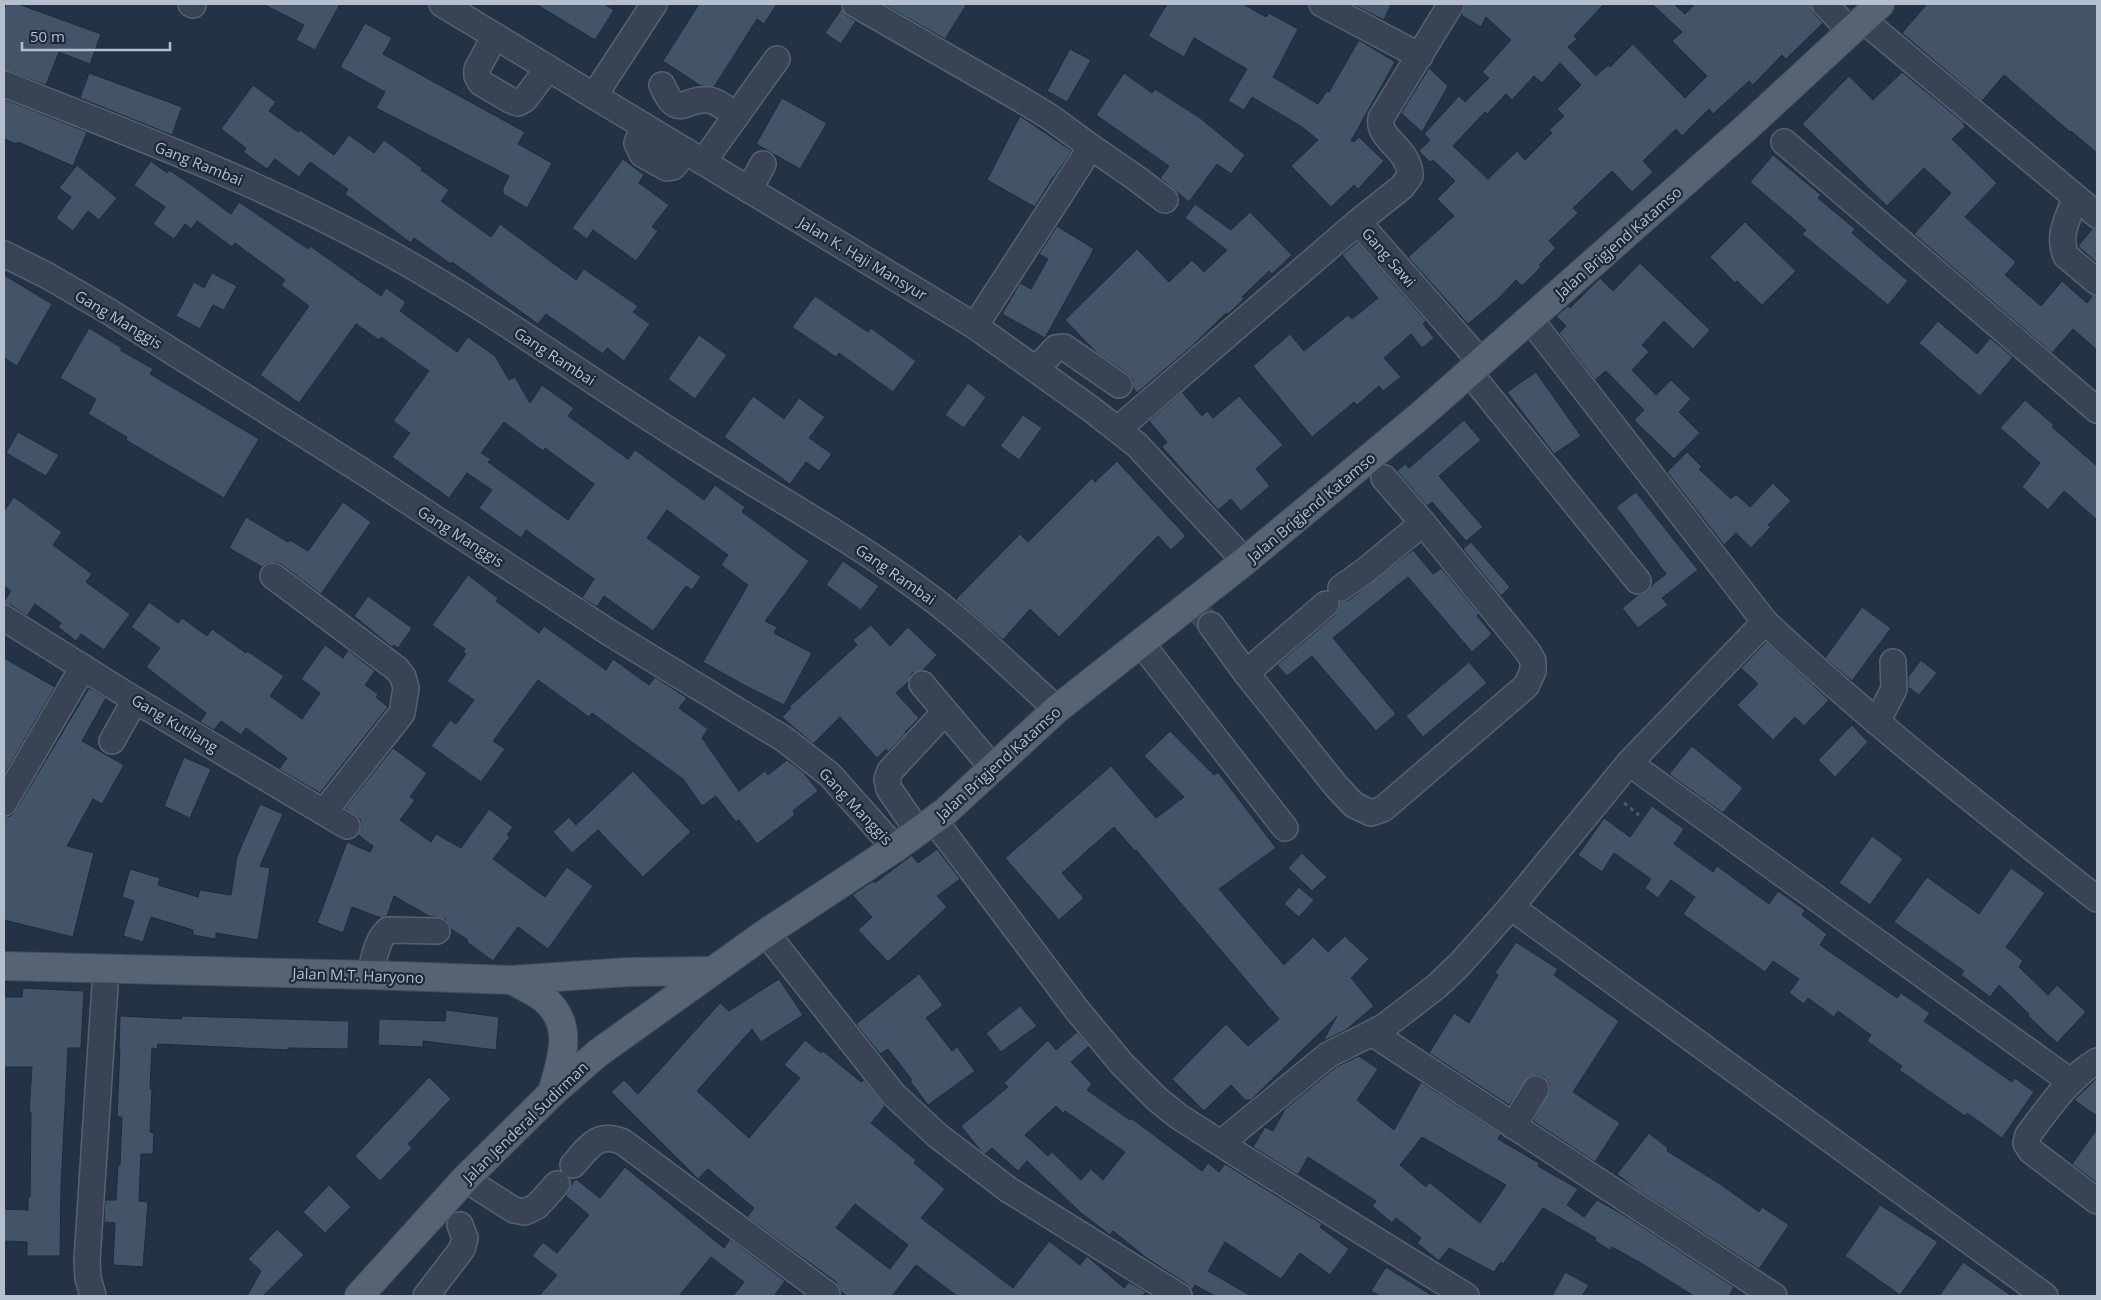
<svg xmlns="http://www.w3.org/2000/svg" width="2101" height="1300" viewBox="0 0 2101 1300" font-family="'Open Sans',sans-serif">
<rect width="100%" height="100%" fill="#233244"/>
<g fill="#445468" stroke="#1f2b3a" fill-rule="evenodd">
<polygon points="6,4 18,4 101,34 90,64 59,52 46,85 4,70 4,10"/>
<polygon points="263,4 340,4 315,50 296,40 304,25"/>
<polygon points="536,4 604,4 614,10 595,40"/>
<polygon points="699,4 777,4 764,24 757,19 714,87 701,86 663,61"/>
<polygon points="883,4 967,4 945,39"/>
<polygon points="1167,4 1243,4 1266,17 1269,13 1298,29 1273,77 1318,104 1327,91 1329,92 1359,40 1395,62 1351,141 1354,142 1359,137 1384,161 1358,189 1354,185 1331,207 1291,166 1318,140 1302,127 1252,97 1244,110 1228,101 1247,69 1194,38 1184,57 1148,36"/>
<polygon points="1352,4 1391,4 1384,20"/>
<path d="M1465,4h139l-30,32 3,3 -9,8 28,29 12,-11 2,2 23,-23 52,54 22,-22 -35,-35 10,-9 -30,-28h22l11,10 10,-10h116l3,9 9,10 -37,36 -4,-4 -29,30 -4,-4 -36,33 -4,-5 -27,27 -6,-7 -33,32 10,11 -21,20 -20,-21 -39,37 5,5 -29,28 7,7 -17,17 2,2 -19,19 -6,-6 -18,19 -30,25 -60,-67 46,-41 -17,-17 18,-18 -22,-21 -3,2 -11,-11 11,-11 -6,-6 35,-38 6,6 24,-24 -7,-6 29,-32 -25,-23 -5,10 -20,-12zM1560,63l21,22 -24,24 7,7 -15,14 3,3 -27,27 -8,-9 -29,28 -35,-33 32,-34 2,2 19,-20 6,6 22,-24 8,7z"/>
<polygon points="1927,4 2097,4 2097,153 2071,131 2070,132 2004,75 1982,101 1902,33"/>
<polygon points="842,8 847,16 856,21 841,44 825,33"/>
<polygon points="365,23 392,38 383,54 525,132 518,144 552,163 527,208 503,194 503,188 509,176 376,108 385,92 340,67"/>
<polygon points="1070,49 1091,60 1067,102 1047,91"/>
<polygon points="1429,68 1448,86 1422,132 1401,113"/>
<polygon points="1902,72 1963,122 1965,127 1952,139 1997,183 1965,217 2016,262 2005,275 2041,306 2062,281 2087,303 2093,295 2097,296 2097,350 2073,329 2052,353 1914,234 1951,193 1924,168 1887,206 1802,124 1849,76 1873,100"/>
<polygon points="89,73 182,107 172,135 80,98"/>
<polygon points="1124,73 1152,93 1155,89 1200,118 1245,155 1231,174 1217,164 1189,202 1160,178 1169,166 1096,115"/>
<polygon points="253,85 276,102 269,111 298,132 300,130 334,155 349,135 374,153 384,140 422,168 421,170 449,190 441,201 491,237 500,224 576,280 584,269 638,306 633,312 650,324 624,361 607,348 603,354 546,314 538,324 452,262 451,264 414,238 411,243 345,194 348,189 310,162 299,177 275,159 267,169 243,152 246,148 221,129"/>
<polygon points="782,98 827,123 800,169 756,144"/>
<polygon points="4,99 87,132 73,166 18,142 17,144 4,139"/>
<polygon points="1020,116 1072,151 1054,177 1053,177 1035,207 987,180"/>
<polygon points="1773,155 1821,195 1818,198 1855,229 1852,233 1908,281 1888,305 1802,234 1806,230 1750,182"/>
<polygon points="623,159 644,175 639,183 669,205 652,227 658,231 636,261 593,230 587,239 572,228"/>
<path d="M151,161l16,12 2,-3 21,14 41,30 8,-12 69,47 2,-3 71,50 5,-8 20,14 -6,9 57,41 11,-15 27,19 14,24 6,-3 15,26 12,-18 32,23 -6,8 60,43 7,-9 69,50 11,-15 30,22 -3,5 67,49 -44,60 12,6 -3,6 38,20 -28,52 -40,-20 -41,-23 45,-77 -27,-20 7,-10 -61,-45 -20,28 54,39 -9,13 -6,-4 -33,45 -49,-35 -7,11 -15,-9 12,-19 -68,-49 -5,8 -42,-30 13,-18 -25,-17 -18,25 -57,-41 18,-24 -17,-12 36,-50 -48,-34 -2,3 -23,-16 -57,79 -39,-28 49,-69 -28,-21 4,-5 -50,-37 -3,4 -35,-26 -6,8 -6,-5 -11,15 -21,-15 12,-17 -31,-22zM504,422l39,29 2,-3 49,36 -26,36 -80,-58 3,-3 -10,-6z"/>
<polygon points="77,165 117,198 99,220 88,211 73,231 56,218 71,197 59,188"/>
<polygon points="1195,204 1231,230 1250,212 1292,255 1272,274 1269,271 1242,297 1244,299 1228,314 1226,313 1191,347 1137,393 1133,388 1132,379 1128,374 1097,353 1065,320 1137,249 1169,282 1192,260 1204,272 1227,250 1185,218"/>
<polygon points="1745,222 1796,271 1762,305 1737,281 1735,283 1710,257"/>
<polygon points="1057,226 1094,249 1045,338 1002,314 1020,283 1031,289 1048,259 1039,254"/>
<polygon points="2093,228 2097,229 2097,263 2078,246"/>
<polygon points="1357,242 1426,321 1423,324 1434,338 1422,348 1411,334 1384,358 1401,377 1383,391 1379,386 1357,405 1354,402 1312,437 1253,366 1290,334 1304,351 1348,315 1352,319 1378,298 1342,255"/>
<polygon points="1640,263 1710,330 1693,349 1664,321 1642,345 1649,352 1632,370 1656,395 1671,380 1691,399 1679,412 1700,433 1674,459 1634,420 1644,410 1606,371 1595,380 1559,333 1566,326 1556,316 1568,306 1570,308 1600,278 1613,291"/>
<polygon points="212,273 237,286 224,310 213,305 200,329 176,316 194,282 204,288"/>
<polygon points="4,275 52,304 17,366 4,358"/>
<polygon points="815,296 868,332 871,328 916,361 893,392 839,353 836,357 792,327"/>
<polygon points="1938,321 1977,354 1990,338 2013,357 1980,396 1919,343"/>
<polygon points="89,328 122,348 120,350 153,369 150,374 259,439 224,498 126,440 127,437 88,414 96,399 60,378"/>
<polygon points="699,335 727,355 695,399 668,379"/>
<polygon points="1536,372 1581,436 1554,454 1507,392"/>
<polygon points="968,383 986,397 964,428 945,415"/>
<polygon points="1182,392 1202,416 1207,411 1213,418 1239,396 1283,445 1256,469 1270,486 1241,511 1231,499 1218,510 1162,447 1167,442 1149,421"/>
<polygon points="753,396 784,419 799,398 825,417 809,438 832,454 819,471 806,462 790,484 724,437"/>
<polygon points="2025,400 2054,425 2052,427 2097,466 2097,520 2064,491 2048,510 2022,487 2040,463 2000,428"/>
<polygon points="1023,415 1042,428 1019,460 1000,446"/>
<polygon points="1464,420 1481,440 1439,476 1483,527 1466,541 1432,502 1427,506 1397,471 1405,464 1409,468"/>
<polygon points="18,432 59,455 46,476 6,453"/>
<polygon points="1687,452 1702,467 1699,469 1731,499 1736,494 1750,507 1773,483 1791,501 1768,525 1771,527 1751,548 1736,533 1724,545 1667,472"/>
<polygon points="1117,461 1186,536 1171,550 1158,536 1059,637 1030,609 1003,640 956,599 1020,534 1028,542 1092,478 1095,482"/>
<polygon points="1636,492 1698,570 1662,598 1668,605 1638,628 1622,608 1638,595 1647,592 1652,585 1666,574 1616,507"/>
<polygon points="14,497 62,532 53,545 92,574 86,582 130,614 104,650 81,634 76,641 58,627 61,623 35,604 27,616 12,606 4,604 4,601 11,591 4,586 4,511"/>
<polygon points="343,502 371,522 321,594 281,564 275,562 268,563 262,567 229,548 246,517 288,542 290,540 308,551"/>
<polygon points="1471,542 1510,587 1501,596 1463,549"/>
<polygon points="1413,550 1433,574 1441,568 1479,614 1477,616 1492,634 1472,652 1408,577 1333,638 1396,714 1376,731 1312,656 1287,676 1277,665 1335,615 1339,609 1340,602 1349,600"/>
<polygon points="843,561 879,586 861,610 826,585"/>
<polygon points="468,575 498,598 496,601 539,633 544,626 606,670 613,659 649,685 655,677 687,698 679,708 708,729 702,738 739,791 765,771 768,775 787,760 804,773 818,791 793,811 795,815 757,844 739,820 736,822 716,796 702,806 683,779 592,713 589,717 538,680 493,741 505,749 481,782 431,746 450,720 456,724 474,700 447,681 466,654 463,652 465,649 432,625"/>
<polygon points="368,596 412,628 398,648 394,645 392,647 354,616"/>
<polygon points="149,602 178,623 182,618 207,636 212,629 246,653 247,651 284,676 270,696 302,719 320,693 301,679 325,645 343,658 348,650 375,671 365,685 378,694 376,697 388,707 320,793 279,769 287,758 246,728 241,735 221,721 214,730 200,722 206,713 146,667 160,648 131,627"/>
<polygon points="1862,607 1891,628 1852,681 1825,658"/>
<polygon points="871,625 890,646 908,627 937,655 923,670 912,673 908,682 896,693 919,718 905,732 906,733 888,752 886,749 877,758 840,717 813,744 782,717 791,708 789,707 857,645 853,640"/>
<polygon points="1766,642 1829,700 1804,726 1795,717 1773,740 1737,705 1758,684 1741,668"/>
<polygon points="4,658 55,687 4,775"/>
<polygon points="1921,660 1937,673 1919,695 1908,687 1908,677"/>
<polygon points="1469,662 1487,683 1423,737 1406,716"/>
<polygon points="89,688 106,698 82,741 124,765 102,804 93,799 67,846 94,853 73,937 4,920 4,817 11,816 16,810"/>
<polygon points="1852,725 1868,742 1835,777 1818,760"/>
<polygon points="1170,731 1214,775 1218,772 1276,848 1219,889 1284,965 1313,937 1328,952 1345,936 1369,959 1351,978 1374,1006 1346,1030 1323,1041 1337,1016 1251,1100 1245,1100 1231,1085 1204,1111 1172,1079 1226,1024 1248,1046 1279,1019 1136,850 1135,851 1114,827 1062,873 1084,898 1059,920 1005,858 1111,766 1156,818 1184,797 1144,756"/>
<polygon points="1692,746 1743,788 1723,813 1669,774"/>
<polygon points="393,748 427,773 410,797 415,800 400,820 431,842 436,834 461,848 489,809 513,827 507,835 510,837 493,859 545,897 567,867 593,886 548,949 518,927 493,961 467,942 468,940 451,929 449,924 445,919 429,916 394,896 387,916 381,918 352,907 343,933 317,923 347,842 370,852 373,846 358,835 361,827 360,819 345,808"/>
<polygon points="184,757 211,769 190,818 164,806"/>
<polygon points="633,771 691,832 643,877 598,830 572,853 553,832 569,817 576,825"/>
<polygon points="260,804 283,814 260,866 270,868 258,940 216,933 216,939 193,935 193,930 151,917 143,942 123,936 134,901 122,897 130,869 160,878 158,885 198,897 200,890 231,895 237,856"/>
<polygon points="1652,806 1684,829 1674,844 1713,872 1717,866 1769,904 1778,891 1805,910 1802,915 1827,934 1820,945 1897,998 1901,993 1930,1013 1924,1021 2012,1082 2015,1078 2034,1092 2002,1138 1967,1113 1965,1116 1899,1070 1902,1066 1867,1041 1871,1035 1838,1011 1834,1017 1808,998 1804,1004 1789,993 1799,979 1773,961 1765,972 1683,914 1695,897 1671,880 1658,898 1645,888 1651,879 1614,853 1602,872 1578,855 1604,818 1630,837"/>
<polygon points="1872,836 1903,859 1870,905 1839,883"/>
<polygon points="937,849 960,879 937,896 947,907 888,962 858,930 872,917 852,895 873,881 875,883 912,855 918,863"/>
<polygon points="1302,853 1327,877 1312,891 1288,868"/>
<polygon points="2011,868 2045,893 2006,947 2023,961 2019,967 2048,995 2057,985 2086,1012 2057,1043 2028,1016 2029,1014 1999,985 1990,997 1961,975 1964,971 1894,922 1927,877 1979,914"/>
<polygon points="1299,887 1314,900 1299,917 1284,904"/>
<polygon points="1516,942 1558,969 1554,975 1619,1021 1573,1092 1620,1123 1595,1162 1533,1121 1550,1090 1549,1083 1544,1077 1536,1075 1529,1077 1509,1105 1429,1053 1454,1013 1469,1023 1498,975 1495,973"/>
<polygon points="919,974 943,1005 926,1018 952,1051 957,1047 975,1071 928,1105 910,1081 912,1080 888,1049 880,1054 856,1024"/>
<path d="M779,979l24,36 -42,27 -9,-13 -55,62 52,47 51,-60 -16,-13 21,-25 16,13 2,-2 38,31 3,-2 21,26 -14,17 45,37 -2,3 31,26 -24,29 92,70 36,-47 31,24 7,-9 37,32 5,-6 17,10 -4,4h-185l-41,-31 -24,31h-45l-6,-4 -5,-10 -89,-65 7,-9 -46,-39 -10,10 -87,-87 13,-12 14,14 82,-91 9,8zM855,1204l53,41 -18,24 -54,-41z"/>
<polygon points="23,988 84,991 81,1048 68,1048 61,1186 60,1256 27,1256 27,1242 4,1241 4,1209 28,1210 28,1197 30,1197 31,1112 29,1112 32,1067 4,1067 4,997 22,997"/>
<polygon points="1020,1006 1037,1026 1001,1052 986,1033"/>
<polygon points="446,1010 499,1017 496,1050 423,1041 423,1047 378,1045 379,1019 445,1021"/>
<polygon points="120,1016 182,1019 182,1016 349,1021 348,1049 288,1048 288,1050 158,1044 157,1049 152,1048 150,1089 152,1089 150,1132 154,1133 153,1154 141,1154 139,1201 148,1202 143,1267 113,1265 115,1223 104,1222 105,1200 116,1200 118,1165 120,1165 122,1117 117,1117 120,1047 119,1047"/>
<path d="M1077,1032l12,14 -18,16 21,22 -5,6 43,30 1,-2 71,53 6,-8 11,9 6,-8 97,60 -2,3 29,22 -19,26 -30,-22 -19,26 -56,-37 -17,29 43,25h-36l-20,-11 -3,5 -5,-6 -39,-25 -35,-28 -3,4 -29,-22 -54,-52 -9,10 -26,-23 -7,6 -4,-3 -20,-25 47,-39 -4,-4 44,-43 8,10zM1056,1106l7,7 2,-2 60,41 -22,28 -12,-11 -10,11 -29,-28 -4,4 -23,-21z"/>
<path d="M1359,1056l19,13 -21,31 37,30 27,-48 80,52 -3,5 41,24 -1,3 40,23 -11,16 17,12 13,-17 30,17 107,70 -5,9h-35l-55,-34 -27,-15 -2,3 -15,-9 1,-3 -53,-30 -40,56 -2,-2 -7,10 -45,-24 -10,13 -22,-18 4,-5 -25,-20 -4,5 -20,-17 4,-5 -68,-44 -10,18 -45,-28 12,-20 8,4 12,-22 51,-42zM1422,1137l84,48 -26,38 -51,-41 -3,5 -26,-22z"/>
<polygon points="429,1077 451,1099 408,1144 412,1148 380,1181 355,1156"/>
<polygon points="2097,1078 2097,1116 2074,1100"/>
<polygon points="2097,1129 2097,1183 2072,1164"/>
<polygon points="1649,1133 1668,1148 1667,1151 1720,1184 1759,1212 1762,1207 1789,1225 1759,1269 1636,1189 1617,1174"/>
<polygon points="625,1167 724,1248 730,1239 785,1281 774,1296 733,1296 744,1282 711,1257 679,1296 539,1296 557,1275 532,1256 543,1242 557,1253 589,1215 566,1196 571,1185 576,1179 600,1198"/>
<polygon points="329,1185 351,1207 325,1233 303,1212"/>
<polygon points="1880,1205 1938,1242 1900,1295 1845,1256"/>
<polygon points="277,1229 304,1255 263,1296 247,1296 261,1271 248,1259"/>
<polygon points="1963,1262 2012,1296 1939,1296"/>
<polygon points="1386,1267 1433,1296 1380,1296 1371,1291"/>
<polygon points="1565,1272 1589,1285 1582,1296 1552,1296"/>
</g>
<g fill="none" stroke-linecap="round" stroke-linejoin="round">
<polyline stroke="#394759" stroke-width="25" stroke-dasharray="25 12" stroke-linecap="butt" points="1200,614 1211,625"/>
<defs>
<g id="minor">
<polyline points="191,4 193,5"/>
<polyline points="442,4 975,326 1091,409 1137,445 1245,561"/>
<polyline points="855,4 1017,97 1050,117 1091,147"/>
<polyline points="1322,4 1420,56"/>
<path d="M1451,4l-70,114c-4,22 29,30 29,58l-8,11 -44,35 123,140"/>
<polyline points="1825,4 1851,32"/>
<polyline points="1863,20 2097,215"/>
<polyline points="495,36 477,69 477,76 481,83 510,100 518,103 525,99 548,68"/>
<path d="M4,84c130,51 262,101 385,169 105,58 202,129 303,192 79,50 160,94 235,150 45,33 88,77 130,114"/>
<path d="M662,85c16,37 22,12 47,15 10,2 19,10 27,16"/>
<polyline points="594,96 654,4"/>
<polyline points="644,126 637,143 642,154 667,168 673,167 686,151"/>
<polyline points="1784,142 2097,410"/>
<polyline points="703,162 777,59"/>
<polyline points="749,190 763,164"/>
<path d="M2075,199c-7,19 -18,37 -9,57l31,26"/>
<polyline points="4,254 48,276 108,311 362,471 610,633 784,739 830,775 895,848"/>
<polyline points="975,326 1091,147 1136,178 1165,200"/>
<polyline points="1036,369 1056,348 1064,347 1119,385"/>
<polyline points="1469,372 1638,581"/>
<polyline points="1118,429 1358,222"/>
<polyline points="273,576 397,669 403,677 406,688 402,713 324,812"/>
<polyline points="1341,588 1366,570 1423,523 1384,478"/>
<polyline points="4,618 135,700 347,826"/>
<path d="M1765,622c105,99 219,188 332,277"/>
<polyline points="1211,625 1246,673 1326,604"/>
<polyline points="1141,643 1285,828"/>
<polyline points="1246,673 1336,786 1354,805 1371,813 1383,809 1526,686 1533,671 1533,661 1528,652 1423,523"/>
<polyline points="922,684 993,768"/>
<polyline points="1877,722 1894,689 1893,662"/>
<polyline points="112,741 135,700"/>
<polyline points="1629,763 2071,1082"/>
<polyline points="4,803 83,667"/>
<polyline points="934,820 1077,1010 1122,1064 1157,1099 1178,1116 1240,1156 1466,1296"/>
<polyline points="918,831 889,789 887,779 890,771 945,712"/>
<polyline points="1511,907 2045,1296"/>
<polyline points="766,933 893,1094 938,1136 1009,1190 1179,1296"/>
<path d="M370,975c4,-15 6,-35 18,-45l49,1"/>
<polyline points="1372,1033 1385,1026 1437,986 1459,965 1511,907 1629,763 1765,622 1530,319"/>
<path d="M2097,1061c-29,17 -49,48 -69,74l-2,8 5,8 66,50"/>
<polyline points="1513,1126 1536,1089"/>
<polyline points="1221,1143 1328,1055 1372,1033 1774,1296"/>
<path d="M573,1165c15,-17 24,-34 50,-23l204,152"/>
<polyline points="465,1179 514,1210 525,1212 537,1206 557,1184"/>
<polyline points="93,1296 88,1278 87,1260 106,970"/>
<polyline points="426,1296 462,1249 465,1238 460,1225"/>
</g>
<g id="major">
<polyline points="4,966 370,975 512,980 628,972 712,971"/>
<path d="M512,980c10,6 22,11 31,18 33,26 18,63 9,95"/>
<polyline points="359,1296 465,1179 552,1093 598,1053 766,933 895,848 945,812 1057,709 1245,561 1421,415 1747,127 1880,4"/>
</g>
</defs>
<use href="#minor" stroke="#566270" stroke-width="28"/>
<use href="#major" stroke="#424d5c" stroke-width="30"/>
<polyline stroke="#445f61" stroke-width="3" stroke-dasharray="4 4" stroke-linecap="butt" points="1624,803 1639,815"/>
<use href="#minor" stroke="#384453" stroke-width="25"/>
<use href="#major" stroke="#566373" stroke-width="28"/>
</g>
<g text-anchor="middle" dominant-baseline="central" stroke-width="4.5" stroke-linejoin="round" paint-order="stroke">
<g font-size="15" fill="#b5bfcd" stroke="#1d2938">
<text transform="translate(199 163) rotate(22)">Gang Rambai</text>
<text transform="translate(1618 242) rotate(-41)">Jalan Brigjend Katamso</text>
<text transform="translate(1389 257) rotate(49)">Gang Sawi</text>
<text transform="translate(863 258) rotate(31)">Jalan K. Haji Mansyur</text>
<text transform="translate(119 319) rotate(31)">Gang Manggis</text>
<text transform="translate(555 356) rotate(33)">Gang Rambai</text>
<text transform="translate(1311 507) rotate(-40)">Jalan Brigjend Katamso</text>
<text transform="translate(461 536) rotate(33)">Gang Manggis</text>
<text transform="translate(896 574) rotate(35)">Gang Rambai</text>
<text transform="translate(175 723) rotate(31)">Gang Kutilang</text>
<text transform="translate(998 763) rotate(-42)">Jalan Brigjend Katamso</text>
<text transform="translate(856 806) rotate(47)">Gang Manggis</text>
<text transform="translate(358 975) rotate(2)">Jalan M.T. Haryono</text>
<text transform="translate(525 1122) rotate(-44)">Jalan Jenderal Sudirman</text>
</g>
</g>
<rect width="2101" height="1300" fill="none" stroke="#b5bfcd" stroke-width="10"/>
<path d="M22 42v8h148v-8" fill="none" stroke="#b5bfcd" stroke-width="2.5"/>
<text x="30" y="42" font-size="15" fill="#b5bfcd" stroke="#1d2938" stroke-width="4" paint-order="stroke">50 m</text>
</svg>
